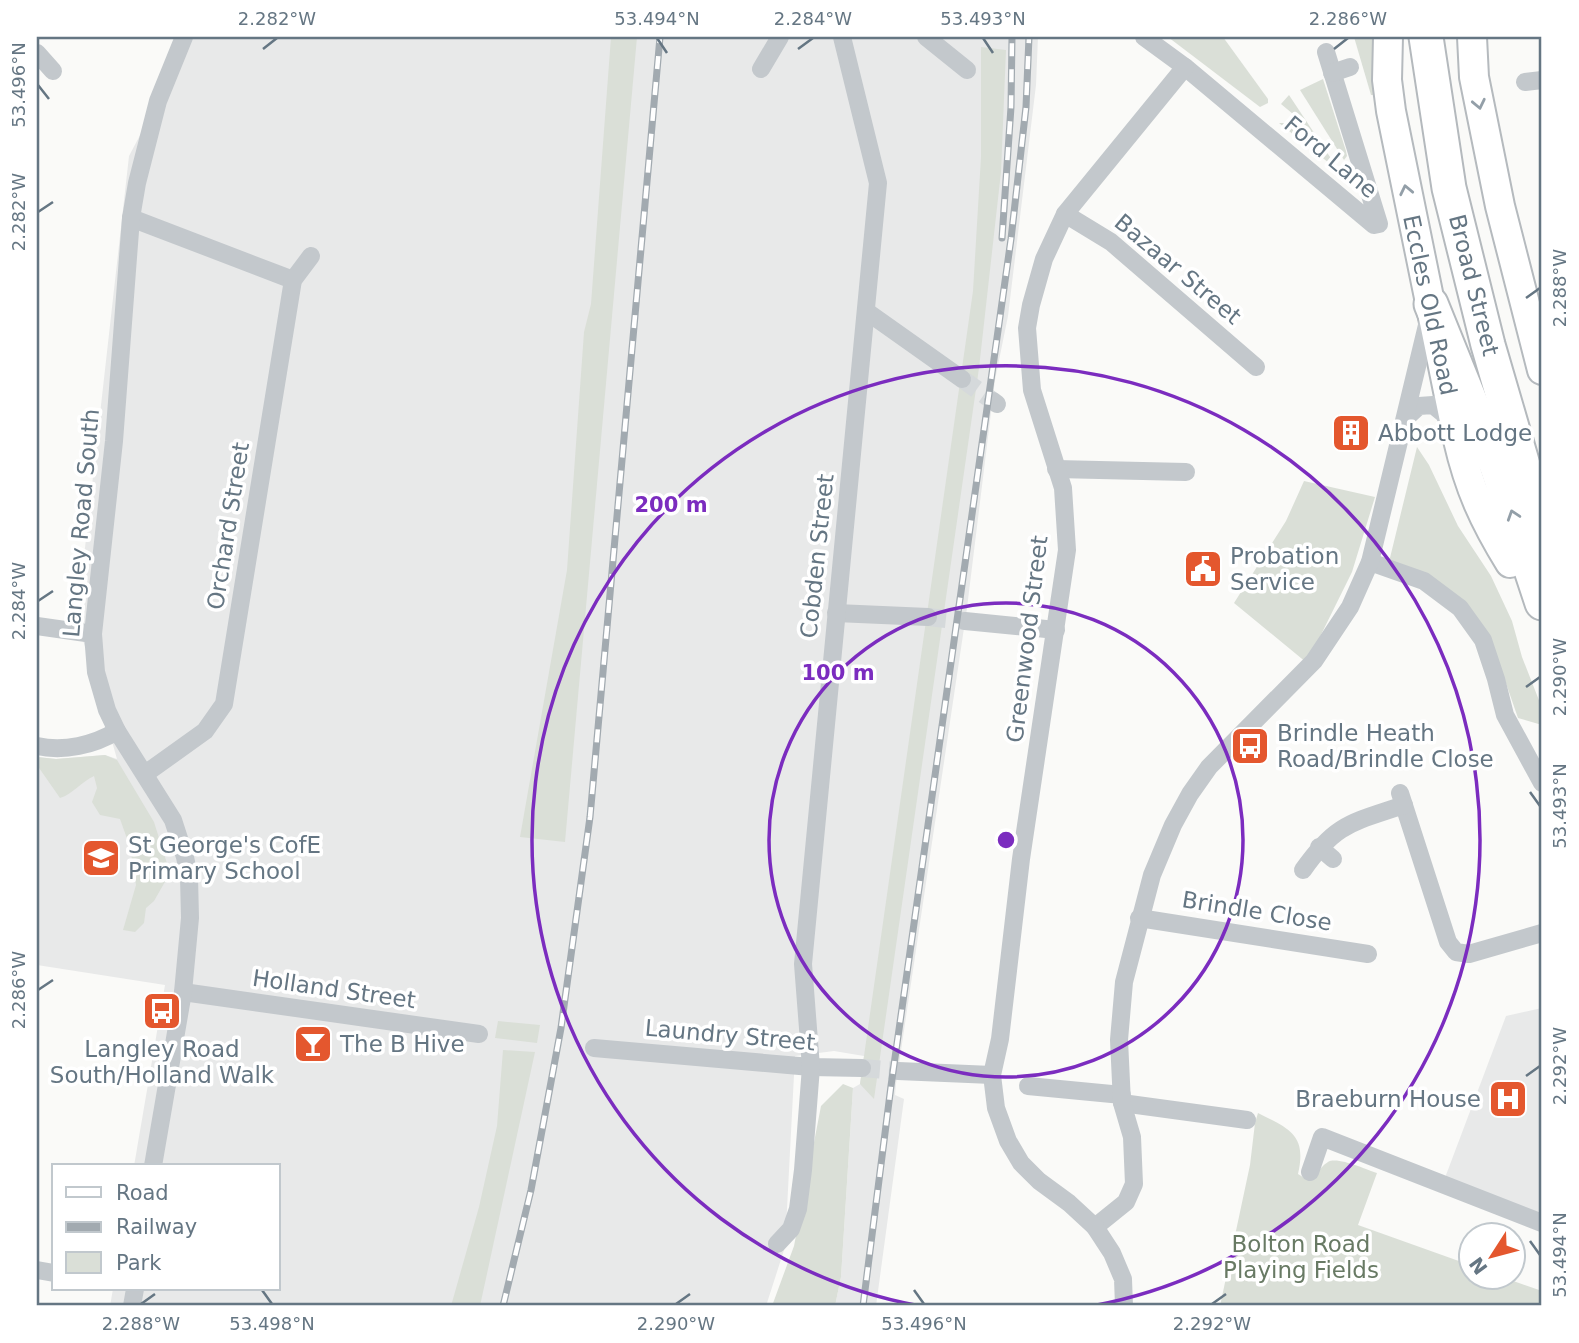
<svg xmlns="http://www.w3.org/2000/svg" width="1579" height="1343" viewBox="0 0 1579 1343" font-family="'DejaVu Sans',sans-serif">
<rect width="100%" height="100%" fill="#fafaf8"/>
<g fill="#e8e9e9">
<polygon points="192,37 1038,37 1036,85 1008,316 995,380 967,608 896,1084 895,1095 904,1099 876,1306 835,1306 841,1277 853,1088 860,1084 864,1056 834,1051 795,1056 785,1247 766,1306 110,1306 113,1289 278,1289 278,1166 134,1166 165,985 37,965 37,757 56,759 105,755 117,759 77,619 129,156"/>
<polygon points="1542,1008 1542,1222 1443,1183 1506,1016"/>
</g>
<g fill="#dadfd7">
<polygon points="611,37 637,37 565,842 520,837 567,570 584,332 591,304"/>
<polygon points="1168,37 1223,37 1268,99 1268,103 1260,107"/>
<polygon points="1354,37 1374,37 1377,95 1371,95"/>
<polygon points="981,47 1006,50 1001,172 979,368 874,1099 860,1084 973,291 981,157"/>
<polygon points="1323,79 1346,151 1347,156 1344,160 1300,90"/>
<polygon points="1289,95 1336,166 1334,167 1279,123 1288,123 1292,120 1293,114 1281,104"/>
<polygon points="1417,447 1429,465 1458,526 1491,576 1512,621 1522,657 1542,708 1542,725 1518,718 1491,640 1389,562"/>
<polygon points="1304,481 1375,497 1352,572 1307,663 1234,603 1286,521"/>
<path d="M105,755l12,5 37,62 16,51 -16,28 -8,7 -2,15 -9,9 -12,-2 13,-45 -6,-38 -10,-28 -20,-4 -8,-13 5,-14 -3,-12c-13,6 -21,18 -34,22l-23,-33v-8l19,2z"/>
<polygon points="498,1021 540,1025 537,1043 495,1038"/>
<polygon points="503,1050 535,1052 480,1306 451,1306 479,1207 497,1126"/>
<polygon points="843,1084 853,1088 841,1277 835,1306 772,1306 794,1246 821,1106"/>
<path d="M1258,1113c32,16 49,22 40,61l8,5c14,-4 12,-11 22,-17 9,-6 39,8 49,11l-19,52 112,40v11l32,1 40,14v15h-322l30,-141 5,-42z"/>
</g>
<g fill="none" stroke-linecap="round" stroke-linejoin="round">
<g stroke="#d5d9db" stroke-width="18" stroke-dasharray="18 9" stroke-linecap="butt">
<polyline points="962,379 993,401"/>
<polyline points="928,617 965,621"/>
<polyline points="862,1068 898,1071"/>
</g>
<defs>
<g id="primary">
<path d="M1388,37l-1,43 4,31 67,329c11,48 26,81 52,123"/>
<polyline points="1472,37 1474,77 1500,206 1542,370"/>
</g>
<g id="highway">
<polyline points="1426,37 1449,188 1488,345 1542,530"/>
<polyline points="1431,304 1497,467 1542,603"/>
</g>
</defs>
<use href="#primary" stroke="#b5babe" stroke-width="32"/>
<use href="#highway" stroke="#b4b9bd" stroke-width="37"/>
<g stroke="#c3c8cc" stroke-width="18">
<polyline points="926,37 967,70"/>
<polyline points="1144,37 1185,67 1374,225 1379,224 1326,52"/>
<polyline points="37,53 53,71"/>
<polyline points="761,69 780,37"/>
<polyline points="1332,73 1350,67"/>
<polyline points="1525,82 1542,80"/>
<polyline points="1065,214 1111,242 1256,367"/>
<polyline points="131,218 293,280"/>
<polyline points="866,311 962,379"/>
<polyline points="993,401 997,404"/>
<polyline points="1405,419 1419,406 1433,405 1444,414 1449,424"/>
<polyline points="1056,469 1186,472"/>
<polyline points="1370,562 1424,581 1460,608 1483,640 1496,679 1505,715 1542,783"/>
<polyline points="836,613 928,617"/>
<polyline points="965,621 1056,630"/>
<polyline points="37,626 93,634"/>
<path d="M37,746c27,6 57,-1 80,-15"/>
<polyline points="145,774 205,731 224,704 293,280 311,256"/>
<polyline points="1400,793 1448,942 1456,952 1469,954 1542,933"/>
<polyline points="1319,847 1333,859"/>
<path d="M1303,870c33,-47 48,-47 101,-65"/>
<polyline points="1139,918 1368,954"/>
<polyline points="183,992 479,1034"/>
<polyline points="594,1048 811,1067 862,1068"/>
<polyline points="898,1071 992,1075"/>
<polyline points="1028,1086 1122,1095"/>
<polyline points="1122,1103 1247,1120"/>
<polyline points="153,1166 183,992 190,918 189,877 185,857 173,820 117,731 107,710 96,672 93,634 114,441 131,218 137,183 158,101 184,37"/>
<polyline points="1310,1172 1322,1137 1542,1223"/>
<polyline points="1095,1227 1126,1202 1134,1184 1132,1137 1122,1103 1119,1040 1124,982 1152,875 1173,825 1190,794 1209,767 1314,661 1350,607 1370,562 1428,321"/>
<polyline points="777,1244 791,1229 798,1209 803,1170 811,1067 803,964 878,183 842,37"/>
<polyline points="37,1270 54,1273"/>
<polyline points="132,1306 135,1289"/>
<polyline points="1124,1306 1123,1279 1112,1253 1095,1227 1069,1203 1039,1181 1021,1163 1008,1141 996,1108 992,1075 1000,1039 1021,859 1067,550 1063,488 1032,390 1027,328 1031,305 1044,259 1065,214 1185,67"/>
</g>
<use href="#primary" stroke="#fff" stroke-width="28"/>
<use href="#highway" stroke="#fff" stroke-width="33"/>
<defs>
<g id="rail">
<polyline points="1002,238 1011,107 1012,37"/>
<polyline points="503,1306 531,1190 561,1028 590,817 660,37"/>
<polyline points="863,1306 891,1086 1011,239 1026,107 1029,37"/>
</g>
</defs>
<use href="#rail" stroke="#a2aab0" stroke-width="7"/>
<use href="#rail" stroke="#fff" stroke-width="4.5" stroke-dasharray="13" stroke-linecap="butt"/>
</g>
<defs><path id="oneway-chevron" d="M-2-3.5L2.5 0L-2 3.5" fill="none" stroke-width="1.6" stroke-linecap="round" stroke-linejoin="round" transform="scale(1.75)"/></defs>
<g stroke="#939fa8">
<use href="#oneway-chevron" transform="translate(1479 104) rotate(78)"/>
<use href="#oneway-chevron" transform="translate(1406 190) rotate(-102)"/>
<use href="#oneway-chevron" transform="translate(1513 515) rotate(-108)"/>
</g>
<path fill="none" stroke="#657683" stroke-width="2.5" d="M657,38l10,15M983,38l10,15M263,49l14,-11M798,49l15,-11M1334,49l14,-11M38,85l11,14M38,212l15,-10M1526,298l14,-10M38,601l15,-10M1526,687l14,-10M1530,792l10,14M38,990l15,-10M1526,1076l14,-10M1530,1241l10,14M262,1290l10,14M914,1290l10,14M141,1304l14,-10M676,1304l14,-10M1212,1304l14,-10"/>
<g fill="none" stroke="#7b2cbf" stroke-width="3.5">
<circle cx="1006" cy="840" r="237"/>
<path d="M920 1306A474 474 0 1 1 1092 1306"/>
</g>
<defs>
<symbol id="building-square" viewBox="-11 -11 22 22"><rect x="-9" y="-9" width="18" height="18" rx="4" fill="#e4572e" stroke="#fff"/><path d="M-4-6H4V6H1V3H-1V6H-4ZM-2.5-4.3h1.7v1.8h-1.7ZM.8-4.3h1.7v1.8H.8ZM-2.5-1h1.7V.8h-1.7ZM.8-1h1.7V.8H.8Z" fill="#fff"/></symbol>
<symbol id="civic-square" viewBox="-11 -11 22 22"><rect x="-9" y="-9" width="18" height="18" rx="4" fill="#e4572e" stroke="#fff"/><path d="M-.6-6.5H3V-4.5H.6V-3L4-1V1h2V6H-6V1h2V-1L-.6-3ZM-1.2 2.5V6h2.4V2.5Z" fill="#fff"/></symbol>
<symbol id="bus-square" viewBox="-11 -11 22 22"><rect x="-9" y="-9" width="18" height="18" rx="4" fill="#e4572e" stroke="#fff"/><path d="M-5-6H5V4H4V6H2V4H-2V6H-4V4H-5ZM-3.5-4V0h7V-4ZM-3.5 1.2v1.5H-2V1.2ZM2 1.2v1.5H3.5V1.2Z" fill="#fff"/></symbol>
<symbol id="school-square" viewBox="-11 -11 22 22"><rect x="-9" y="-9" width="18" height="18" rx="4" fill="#e4572e" stroke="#fff"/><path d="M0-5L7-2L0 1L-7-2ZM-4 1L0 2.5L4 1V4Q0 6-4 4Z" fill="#fff"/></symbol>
<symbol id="bar-square" viewBox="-11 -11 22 22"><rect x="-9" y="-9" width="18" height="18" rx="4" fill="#e4572e" stroke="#fff"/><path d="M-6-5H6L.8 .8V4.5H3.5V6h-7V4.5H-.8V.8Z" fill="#fff"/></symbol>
<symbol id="hospital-square" viewBox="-11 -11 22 22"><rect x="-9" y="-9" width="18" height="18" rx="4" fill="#e4572e" stroke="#fff"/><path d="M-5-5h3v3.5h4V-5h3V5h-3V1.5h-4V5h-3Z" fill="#fff"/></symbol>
</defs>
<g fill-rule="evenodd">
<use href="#building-square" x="1329" y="411" width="44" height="44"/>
<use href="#civic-square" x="1181" y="547" width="44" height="44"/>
<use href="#bus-square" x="1228" y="724" width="44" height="44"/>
<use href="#school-square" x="79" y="836" width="44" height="44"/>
<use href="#bus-square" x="140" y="989" width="44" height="44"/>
<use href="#bar-square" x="291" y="1022" width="44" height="44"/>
<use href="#hospital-square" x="1486" y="1077" width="44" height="44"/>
</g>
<g text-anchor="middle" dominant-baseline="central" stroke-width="7" stroke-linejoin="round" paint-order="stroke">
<g font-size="23" fill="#657683" stroke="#fff">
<text transform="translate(1331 157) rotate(40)">Ford Lane</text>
<text transform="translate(1178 269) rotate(40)">Bazaar Street</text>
<text transform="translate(1474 285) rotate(76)">Broad Street</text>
<text transform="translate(1430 305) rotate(78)">Eccles Old Road</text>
<text transform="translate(81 523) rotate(-85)">Langley Road South</text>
<text transform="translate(228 526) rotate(-81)">Orchard Street</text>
<text transform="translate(817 556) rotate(-84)">Cobden Street</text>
<text transform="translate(1027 639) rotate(-83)">Greenwood Street</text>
<text transform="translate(1257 911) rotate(9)">Brindle Close</text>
<text transform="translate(334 989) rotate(8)">Holland Street</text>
<text transform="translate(730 1035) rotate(5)">Laundry Street</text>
</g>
<g font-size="23" fill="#657683" stroke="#fff" text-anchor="start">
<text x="1378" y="433">Abbott Lodge</text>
<text x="1230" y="556">Probation<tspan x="1230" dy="26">Service</tspan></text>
<text x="1277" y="733">Brindle Heath<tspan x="1277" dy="26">Road/Brindle Close</tspan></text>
<text x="128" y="845">St George's CofE<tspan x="128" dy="26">Primary School</tspan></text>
<text x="340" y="1044">The B Hive</text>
<text x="162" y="1049" text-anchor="middle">Langley Road<tspan x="162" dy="26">South/Holland Walk</tspan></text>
<text x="1481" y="1099" text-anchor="end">Braeburn House</text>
</g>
<g font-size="23" fill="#687a64" stroke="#fff">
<text x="1301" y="1244">Bolton Road<tspan x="1301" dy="26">Playing Fields</tspan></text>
</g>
</g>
<circle cx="1006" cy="840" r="10" fill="#7b2cbf" stroke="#fff" stroke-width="3.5"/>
<g font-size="21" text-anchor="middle" font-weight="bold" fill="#7b2cbf" stroke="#fff" stroke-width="7" stroke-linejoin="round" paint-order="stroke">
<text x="671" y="512">200 m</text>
<text x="838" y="680">100 m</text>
</g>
<rect width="1579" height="1343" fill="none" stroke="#ffffff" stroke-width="77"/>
<rect x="52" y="1164" width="228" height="126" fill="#ffffff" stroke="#c1c8cd" stroke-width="2"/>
<rect x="66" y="1187" width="35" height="10" fill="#ffffff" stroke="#c1c8cd" stroke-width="2"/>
<text x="116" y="1200" font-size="21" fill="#657683">Road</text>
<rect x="66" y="1222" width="35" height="10" fill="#a2aab0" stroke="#c1c8cd" stroke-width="2"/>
<text x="116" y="1234" font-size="21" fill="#657683">Railway</text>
<rect x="66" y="1252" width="35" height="21" fill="#dadfd7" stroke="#c1c8cd" stroke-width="2"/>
<text x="116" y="1270" font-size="21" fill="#657683">Park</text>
<g transform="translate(1492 1256) rotate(234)"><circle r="33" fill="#ffffff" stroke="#c1c8cd" stroke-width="2"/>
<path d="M0-5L12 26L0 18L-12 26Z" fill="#e4572e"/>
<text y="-10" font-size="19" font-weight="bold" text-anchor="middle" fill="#657683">N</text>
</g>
<rect x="38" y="38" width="1502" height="1266" fill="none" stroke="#657683" stroke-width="2.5"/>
<g font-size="18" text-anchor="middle" fill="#657683">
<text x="277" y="25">2.282°W</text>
<text x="657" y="25">53.494°N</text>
<text x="813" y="25">2.284°W</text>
<text x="983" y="25">53.493°N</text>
<text x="1348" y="25">2.286°W</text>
<text transform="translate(19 85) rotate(-90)" y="6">53.496°N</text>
<text transform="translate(19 212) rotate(-90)" y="6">2.282°W</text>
<text transform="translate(1560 288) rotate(-90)" y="6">2.288°W</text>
<text transform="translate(19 601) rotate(-90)" y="6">2.284°W</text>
<text transform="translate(1560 677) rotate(-90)" y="6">2.290°W</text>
<text transform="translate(1560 806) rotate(-90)" y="6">53.493°N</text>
<text transform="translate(19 990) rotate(-90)" y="6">2.286°W</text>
<text transform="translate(1560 1066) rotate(-90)" y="6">2.292°W</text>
<text transform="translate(1560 1255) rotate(-90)" y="6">53.494°N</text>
<text x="141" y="1330">2.288°W</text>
<text x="272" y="1330">53.498°N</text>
<text x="676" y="1330">2.290°W</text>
<text x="924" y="1330">53.496°N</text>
<text x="1212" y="1330">2.292°W</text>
</g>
</svg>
